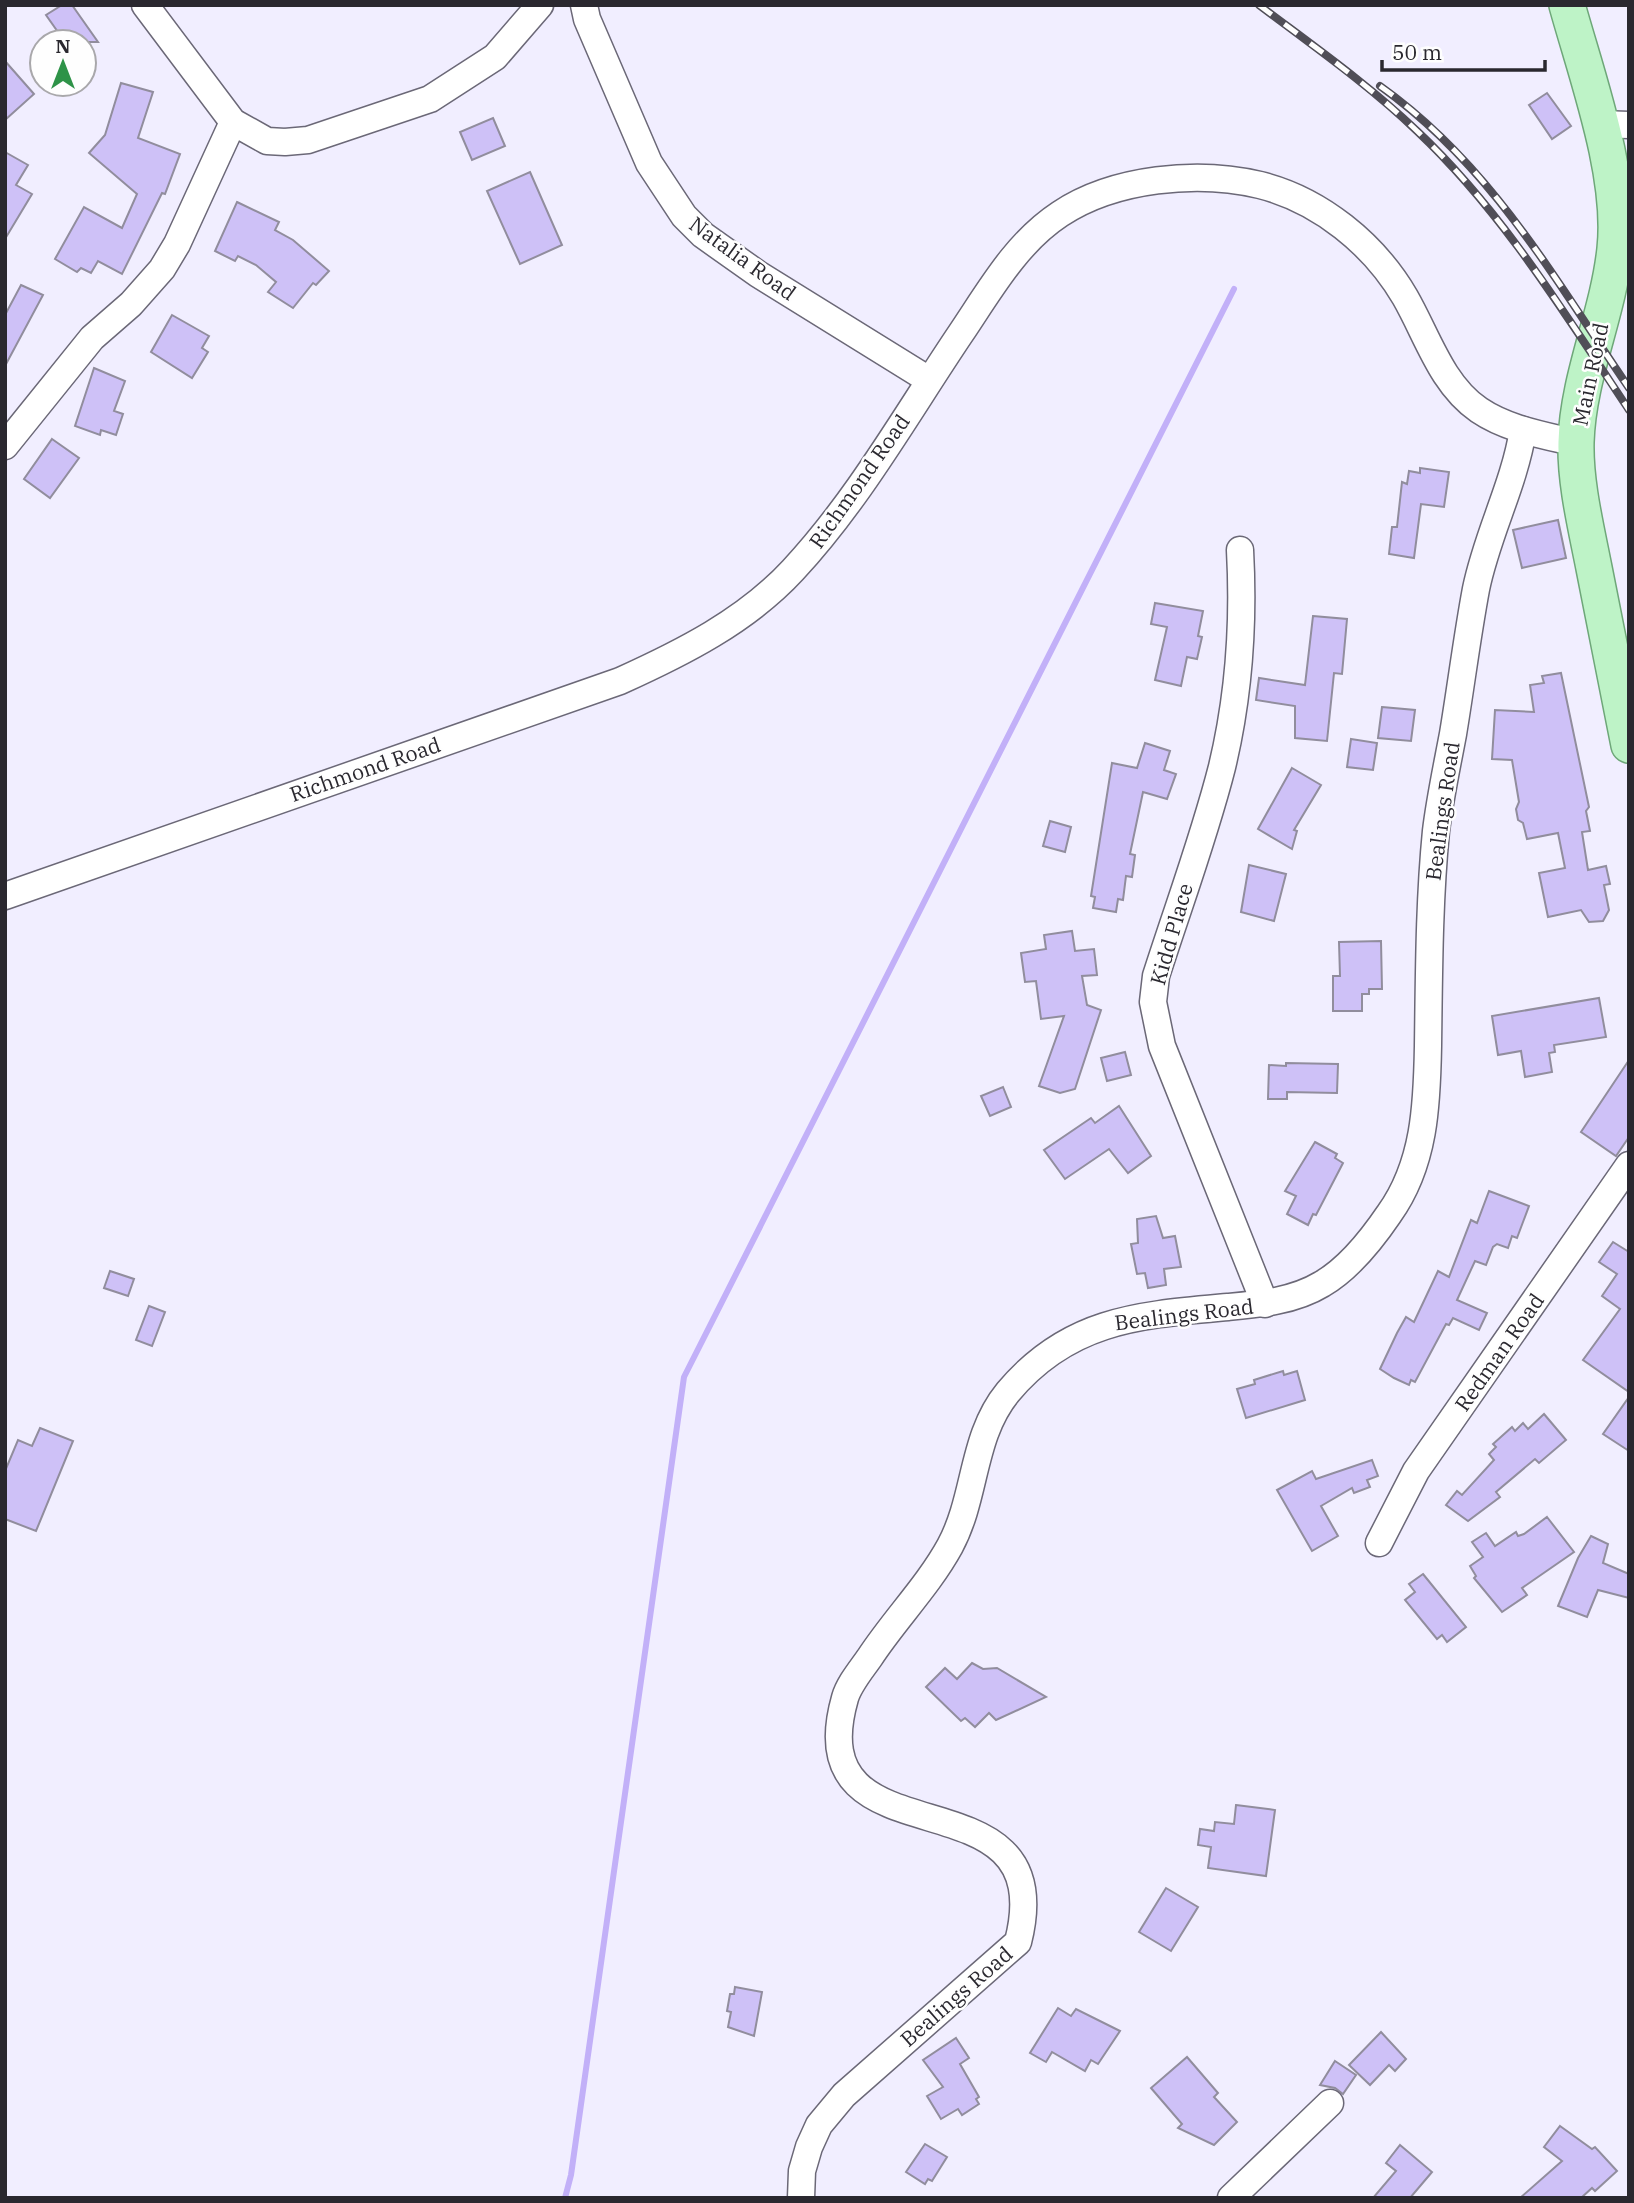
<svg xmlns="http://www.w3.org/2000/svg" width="1634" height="2203" viewBox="0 0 1634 2203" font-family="'IBM Plex Serif',serif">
<rect width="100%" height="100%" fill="#f1eeff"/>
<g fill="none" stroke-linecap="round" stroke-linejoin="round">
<polyline stroke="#c2b0f8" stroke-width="6" points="565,2198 571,2175 684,1377 1234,289"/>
</g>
<g fill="#cec1f7" stroke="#918d9d" stroke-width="2">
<polygon points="62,5 72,5 98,42 65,42 46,15"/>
<polygon points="5,61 34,94 5,120"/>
<polygon points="121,83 153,92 138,138 180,154 165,194 162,193 122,274 98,261 91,273 81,268 77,272 55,259 84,207 122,228 137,194 89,153 105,135"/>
<polygon points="1547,93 1571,126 1552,139 1529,105"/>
<polygon points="493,118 505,146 472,160 460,132"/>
<polygon points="5,152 28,165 16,185 32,194 5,239"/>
<polygon points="530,172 562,245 520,264 487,191"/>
<polygon points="237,202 279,222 275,230 293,240 329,271 316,285 313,283 293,308 268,292 276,282 256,265 238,256 235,261 215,251"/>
<polygon points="21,285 43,295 5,366 5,315"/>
<polygon points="172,315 209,336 202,348 208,352 192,378 151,352"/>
<polygon points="94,368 125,381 114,411 123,414 116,435 101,430 100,435 75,426"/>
<polygon points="52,439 79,458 50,498 24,479"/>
<polygon points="1420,468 1449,472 1444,507 1421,504 1414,558 1389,554 1392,527 1397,527 1402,482 1407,484 1409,471 1420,473"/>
<polygon points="1558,520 1566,558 1522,568 1513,530"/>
<polygon points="1155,603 1203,611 1198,636 1202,637 1197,659 1187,657 1181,686 1155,680 1167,627 1151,624"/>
<polygon points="1313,616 1347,619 1342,674 1334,673 1327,741 1295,738 1295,706 1256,700 1259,678 1305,685"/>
<polygon points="1561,673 1589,807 1586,811 1590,831 1582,832 1588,870 1606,866 1610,884 1604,885 1609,910 1603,921 1589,922 1581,910 1548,917 1539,873 1565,868 1558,833 1527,839 1523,823 1518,820 1516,809 1519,802 1512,760 1492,759 1495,710 1534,712 1530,685 1544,683 1542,676"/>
<polygon points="1382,707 1415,710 1411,741 1378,738"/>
<polygon points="1351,739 1377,743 1373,770 1347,767"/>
<polygon points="1145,743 1170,751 1164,770 1176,774 1167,799 1143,792 1130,854 1135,855 1132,877 1126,876 1123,900 1118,899 1116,912 1093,908 1095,897 1091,896 1112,763 1137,768"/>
<polygon points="1292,768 1321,785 1294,830 1297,831 1292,849 1258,829"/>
<polygon points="1050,821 1071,827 1065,852 1043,846"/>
<polygon points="1249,865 1286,874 1274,921 1241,912"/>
<polygon points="1072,931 1075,951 1094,949 1097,975 1082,976 1087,1005 1101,1010 1075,1089 1060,1093 1039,1086 1064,1016 1041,1019 1036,981 1025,982 1021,953 1046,949 1044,935"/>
<polygon points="1381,941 1382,989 1369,989 1369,994 1362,994 1362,1011 1333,1011 1333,976 1340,976 1339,942"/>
<polygon points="1599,998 1606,1037 1554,1045 1555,1052 1549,1053 1552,1072 1525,1077 1521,1051 1498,1055 1492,1016"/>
<polygon points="1125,1052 1131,1075 1107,1081 1101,1058"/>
<polygon points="1629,1060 1629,1137 1616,1156 1581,1132"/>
<polygon points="1286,1063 1338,1064 1337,1093 1287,1092 1287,1099 1268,1099 1269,1065 1286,1066"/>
<polygon points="1003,1087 1011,1107 990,1116 981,1096"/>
<polygon points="1119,1106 1151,1156 1128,1173 1109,1149 1065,1179 1044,1150 1091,1118 1095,1123"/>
<polygon points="1315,1142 1337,1154 1335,1158 1343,1163 1316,1215 1313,1214 1308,1225 1287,1214 1296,1196 1285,1191"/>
<polygon points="1489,1191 1529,1206 1517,1238 1512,1236 1508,1248 1497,1244 1493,1247 1486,1265 1475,1261 1457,1300 1487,1313 1479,1330 1453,1318 1449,1325 1446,1324 1415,1382 1411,1380 1409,1385 1394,1378 1380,1369 1397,1333 1406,1317 1414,1322 1438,1271 1449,1277 1471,1220 1477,1223"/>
<polygon points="1156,1216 1163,1238 1175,1236 1181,1267 1164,1269 1166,1285 1148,1288 1145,1273 1137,1274 1131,1244 1138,1243 1137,1219"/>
<polygon points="1613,1242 1629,1252 1629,1392 1583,1360 1620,1309 1602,1296 1617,1274 1599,1262"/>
<polygon points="110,1271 134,1279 128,1296 104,1288"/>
<polygon points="149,1306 165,1312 152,1346 136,1340"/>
<polygon points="1283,1371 1284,1375 1297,1371 1305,1400 1246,1418 1237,1389 1255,1384 1254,1380"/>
<polygon points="1629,1397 1629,1451 1603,1434"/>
<polygon points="1544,1414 1566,1440 1539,1463 1535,1459 1496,1492 1500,1497 1468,1521 1446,1505 1457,1491 1462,1495 1494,1460 1489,1454 1496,1447 1493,1444 1512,1427 1515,1431 1523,1423 1528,1429"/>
<polygon points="40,1428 73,1441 36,1531 5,1519 5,1471 18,1440 32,1446"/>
<polygon points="1372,1460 1378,1476 1367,1480 1370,1487 1354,1493 1352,1488 1321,1506 1338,1536 1312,1551 1277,1490 1312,1471 1316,1479"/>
<polygon points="1547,1517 1574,1552 1522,1588 1527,1595 1502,1612 1474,1578 1476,1576 1470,1566 1483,1557 1472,1542 1486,1533 1495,1546 1516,1532 1518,1536 1524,1534"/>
<polygon points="1591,1536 1608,1544 1603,1563 1629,1574 1629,1598 1598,1590 1587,1617 1558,1606 1578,1558"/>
<polygon points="1423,1574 1466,1627 1447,1642 1442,1635 1437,1639 1405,1600 1415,1592 1409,1584"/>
<polygon points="972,1663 983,1669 997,1668 1046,1697 996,1720 989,1713 975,1727 965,1718 961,1721 926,1687 945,1668 957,1679"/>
<polygon points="1236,1805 1275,1810 1266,1876 1208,1868 1211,1847 1198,1845 1200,1829 1214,1831 1215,1822 1234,1824"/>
<polygon points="1166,1888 1198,1907 1171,1951 1139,1932"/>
<polygon points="735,1987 762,1992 754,2036 728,2027 731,2012 727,2011 730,1994 734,1994"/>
<polygon points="1058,2008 1071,2016 1076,2009 1120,2031 1098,2064 1091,2060 1085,2071 1052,2052 1046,2062 1030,2053"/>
<polygon points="1381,2032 1406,2059 1395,2071 1389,2065 1370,2085 1349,2065"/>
<polygon points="956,2038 969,2058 960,2064 979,2097 976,2099 979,2104 962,2115 958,2109 941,2119 927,2096 943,2087 923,2060"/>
<polygon points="1187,2057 1218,2093 1214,2097 1237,2122 1214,2145 1178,2128 1182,2124 1151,2088"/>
<polygon points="1335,2061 1356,2075 1343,2094 1335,2088 1320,2085"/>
<polygon points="1560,2126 1592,2149 1595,2147 1617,2171 1595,2191 1592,2188 1581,2198 1520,2198 1562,2161 1544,2147"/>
<polygon points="925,2144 947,2157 932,2181 928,2179 925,2184 906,2172"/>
<polygon points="1400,2145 1432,2172 1410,2198 1373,2198 1396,2171 1386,2163"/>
</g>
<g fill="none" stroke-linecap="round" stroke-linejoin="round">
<defs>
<g id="minor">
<polyline points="145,5 233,122 267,141 285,142 308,140 430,99 495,57 540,5"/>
<polyline points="584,5 587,19 649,163 684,216 703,235 758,274 929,380"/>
<polyline points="1600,124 1629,125"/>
<polyline points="5,446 92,338 131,304 162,269 177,244 233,122"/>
<path d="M1240,550c4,73 -1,146 -18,217 -18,71 -44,140 -66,209l-3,26 9,44 103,258"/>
<path d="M5,896l615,-215c62,-28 126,-60 173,-111 66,-71 114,-157 168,-237 29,-43 55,-90 99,-119 54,-36 138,-44 200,-29 60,15 114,59 145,112 22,38 36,87 74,113 28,19 64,25 97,33"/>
<polyline points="1379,1543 1416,1471 1629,1165"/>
<path d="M801,2198l1,-27 7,-24 10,-22 25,-30 174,-153c46,-181 -223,-69 -173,-244 4,-14 16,-28 25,-41 25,-38 58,-71 80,-111 27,-50 21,-109 58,-154 61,-73 132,-77 220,-85 32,-3 66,-6 94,-23 26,-15 50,-45 67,-70 36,-50 38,-110 39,-168 1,-72 1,-144 8,-215 4,-33 11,-65 17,-97 8,-48 14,-97 23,-145 11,-55 38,-103 47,-159"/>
<polyline points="1231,2198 1330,2103"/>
</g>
<path id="major" d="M1567,5c20,72 56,170 48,244 -7,66 -37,127 -39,193 -1,41 10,85 18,126 12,59 23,118 35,177"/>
</defs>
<use href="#minor" stroke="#6b6877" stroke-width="29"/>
<use href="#major" stroke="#6ea779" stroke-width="38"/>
<use href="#minor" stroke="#fff" stroke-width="26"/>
<use href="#major" stroke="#bef3c7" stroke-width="35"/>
<defs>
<g id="rail">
<path d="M1259,5c53,40 110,80 158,126 85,80 148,183 212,279"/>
<path d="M1380,86c111,79 174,192 249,302"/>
</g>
</defs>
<use href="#rail" stroke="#504e57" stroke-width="8"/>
<use href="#rail" stroke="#fefefe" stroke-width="5" stroke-dasharray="16" stroke-linecap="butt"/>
</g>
<g text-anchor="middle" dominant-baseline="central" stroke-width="5" stroke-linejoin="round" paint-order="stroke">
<g font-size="21" fill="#2a282f" stroke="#fefefe">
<text transform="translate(743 258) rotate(36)">Natalia Road</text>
<text transform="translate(1590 374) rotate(-78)">Main Road</text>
<text transform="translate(859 481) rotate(-55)">Richmond Road</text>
<text transform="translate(365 769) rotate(-19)">Richmond Road</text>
<text transform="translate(1442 811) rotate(-82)">Bealings Road</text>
<text transform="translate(1171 934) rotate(-74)">Kidd Place</text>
<text transform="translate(1184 1314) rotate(-7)">Bealings Road</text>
<text transform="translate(1499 1352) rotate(-55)">Redman Road</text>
<text transform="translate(956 1996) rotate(-41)">Bealings Road</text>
</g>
</g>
<rect width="1634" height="2203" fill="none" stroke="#2a282f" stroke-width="14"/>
<g transform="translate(63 63)"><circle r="33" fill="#fefefe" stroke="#a9a8ab" stroke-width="2"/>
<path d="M0-5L12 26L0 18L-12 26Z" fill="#2e9348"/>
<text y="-10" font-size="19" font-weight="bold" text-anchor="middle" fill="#2a282f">N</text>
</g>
<path d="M1382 60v10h163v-10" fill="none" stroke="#2a282f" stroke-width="3.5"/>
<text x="1392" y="60" font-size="21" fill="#2a282f" stroke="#fefefe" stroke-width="5" paint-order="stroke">50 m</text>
</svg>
